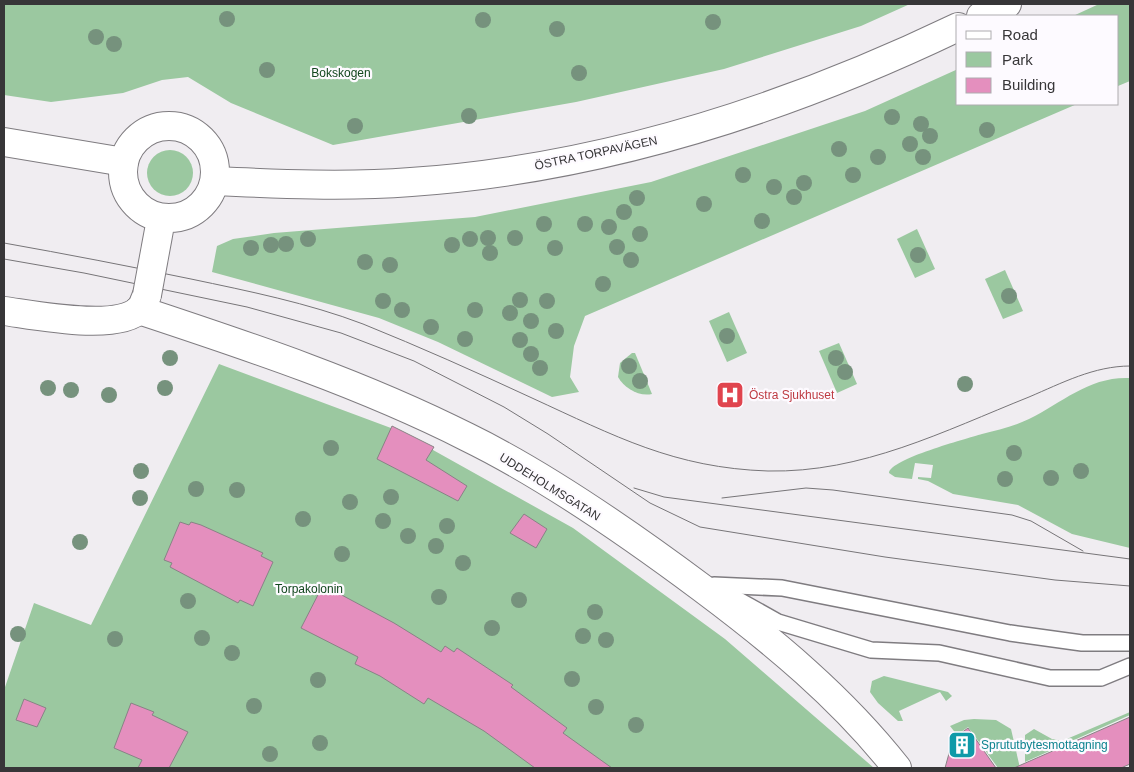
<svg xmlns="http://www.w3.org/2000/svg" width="1134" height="772" viewBox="0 0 1134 772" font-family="Arial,sans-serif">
<rect width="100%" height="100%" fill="#f0edf1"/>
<g fill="#9bc8a0">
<polygon points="4,4 910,4 861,26 724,69 576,102 333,145 231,103 188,77 162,80 123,93 51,102 4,95"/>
<polygon points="1099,4 1130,4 1130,81 1118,86 1118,16 1073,16"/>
<polygon points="958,69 958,104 1077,104 585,316 574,346 570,377 579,392 552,397 438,342 379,318 212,272 217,246 233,239 274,233 475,217 651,182 865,111"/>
<circle cx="170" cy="173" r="23"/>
<polygon points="917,229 935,269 915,278 897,239"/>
<polygon points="1005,270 1023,311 1003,319 985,279"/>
<polygon points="729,312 747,353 727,362 709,321"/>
<polygon points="839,343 857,384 837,393 819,351"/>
<path d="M632,353h3l17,41c-13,3 -28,-6 -34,-17l2,-14z"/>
<polygon points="219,364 399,431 573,528 725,639 874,768 4,768 4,690 34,603 91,625"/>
<path d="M1130,378v170l-58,-14 -54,-29 -65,-11 -25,-13 -10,-2v-2l13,1 2,-13 -18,-2 -3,16 -17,-2 -6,-4c1,-14 77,-34 93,-39 15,-4 33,-8 47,-15 34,-17 61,-43 101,-41z"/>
<polygon points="884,676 948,692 952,696 946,701 940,692 899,711 903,721 898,721 878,703 870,692 872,681"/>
<polygon points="1130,712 1130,715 1025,762 1025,735 1034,729 1052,739 1062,741"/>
<polygon points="974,719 996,720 1011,729 1020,768 998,768 968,727 957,735 950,726 964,720"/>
</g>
<g fill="#e48fbe" stroke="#888385">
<polygon points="392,426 434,447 426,460 467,486 458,501 377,459"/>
<polygon points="524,514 547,529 536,548 510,533"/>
<polygon points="180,522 189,525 191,522 201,525 263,553 261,556 273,562 253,606 240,600 238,603 170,567 172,563 164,560"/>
<polygon points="323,585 394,623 441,652 445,646 454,652 457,648 513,685 511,687 567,728 563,733 612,768 535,768 484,731 428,698 424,704 380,676 355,664 358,657 301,628"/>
<polygon points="24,699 46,708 37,727 16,720"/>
<polygon points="131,703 154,712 152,715 188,732 169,768 138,768 142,760 114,748"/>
<polygon points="1130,717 1130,764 1121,768 1014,768"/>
<polygon points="968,728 996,768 945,768 953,739"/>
</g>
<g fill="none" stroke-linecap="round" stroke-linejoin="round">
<defs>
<g id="lane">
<polyline points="714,585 782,588 1010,633 1082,643 1130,643"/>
<polyline points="726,593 778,622 871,650 939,653 1050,678 1101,678 1130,666"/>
</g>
<g id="street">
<path d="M139,310c112,37 223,74 328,127 80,39 164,98 235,151 71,53 140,110 195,180"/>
<path d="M4,311c30,4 114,21 136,-2 3,-3 5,-10 7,-14"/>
</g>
<g id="secondary">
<polyline points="981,16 1007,4"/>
<circle cx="169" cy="172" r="46"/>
<polyline points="4,142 124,162"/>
<path d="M215,181c65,3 131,6 196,1 190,-13 376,-73 547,-155"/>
</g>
</defs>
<use href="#lane" stroke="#7f7c80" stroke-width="18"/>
<use href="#street" stroke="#7f7c80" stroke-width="30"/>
<use href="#secondary" stroke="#7f7c80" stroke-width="30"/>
<use href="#lane" stroke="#fff" stroke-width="15"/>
<use href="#street" stroke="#fff" stroke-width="28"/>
<use href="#secondary" stroke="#fff" stroke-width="28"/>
<g stroke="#777578" stroke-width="1">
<path d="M4,243c62,11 124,23 187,36 57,12 117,24 172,45 57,23 113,48 169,74 83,38 142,70 236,73 94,2 176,-40 261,-74 33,-14 65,-31 101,-31"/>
<polyline points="4,259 84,273 247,307 341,333 414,361 504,407 548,434 650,503 700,527 885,557 1055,580 1130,586"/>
<polyline points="634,488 664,497 1130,559"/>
<polyline points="722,498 806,488 833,490 1012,515 1031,521 1083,551"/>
</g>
<defs>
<polyline id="street-bridge" points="147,295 159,230"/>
</defs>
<use href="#street-bridge" stroke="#7f7c80" stroke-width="30" stroke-linecap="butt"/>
<use href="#street-bridge" stroke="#fff" stroke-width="28"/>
</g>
<g fill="#76927d">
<circle cx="227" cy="19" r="8"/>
<circle cx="483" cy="20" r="8"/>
<circle cx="713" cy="22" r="8"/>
<circle cx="557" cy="29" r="8"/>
<circle cx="96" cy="37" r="8"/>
<circle cx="114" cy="44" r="8"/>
<circle cx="267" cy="70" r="8"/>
<circle cx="579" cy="73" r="8"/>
<circle cx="469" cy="116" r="8"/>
<circle cx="892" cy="117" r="8"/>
<circle cx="921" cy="124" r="8"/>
<circle cx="355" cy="126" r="8"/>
<circle cx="987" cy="130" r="8"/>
<circle cx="930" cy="136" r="8"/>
<circle cx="910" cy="144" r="8"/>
<circle cx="839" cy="149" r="8"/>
<circle cx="878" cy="157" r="8"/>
<circle cx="923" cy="157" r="8"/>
<circle cx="743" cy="175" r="8"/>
<circle cx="853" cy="175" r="8"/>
<circle cx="804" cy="183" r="8"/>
<circle cx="774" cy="187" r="8"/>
<circle cx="794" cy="197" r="8"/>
<circle cx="637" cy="198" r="8"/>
<circle cx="704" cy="204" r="8"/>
<circle cx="624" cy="212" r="8"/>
<circle cx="762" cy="221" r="8"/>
<circle cx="544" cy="224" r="8"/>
<circle cx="585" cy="224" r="8"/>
<circle cx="609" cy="227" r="8"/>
<circle cx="640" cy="234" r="8"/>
<circle cx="488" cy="238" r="8"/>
<circle cx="515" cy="238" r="8"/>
<circle cx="308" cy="239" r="8"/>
<circle cx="470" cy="239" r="8"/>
<circle cx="286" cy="244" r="8"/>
<circle cx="271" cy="245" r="8"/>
<circle cx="452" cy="245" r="8"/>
<circle cx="617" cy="247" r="8"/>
<circle cx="251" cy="248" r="8"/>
<circle cx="555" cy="248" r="8"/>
<circle cx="490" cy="253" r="8"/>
<circle cx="918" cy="255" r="8"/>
<circle cx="631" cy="260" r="8"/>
<circle cx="365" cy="262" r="8"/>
<circle cx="390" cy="265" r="8"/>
<circle cx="603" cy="284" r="8"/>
<circle cx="1009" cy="296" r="8"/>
<circle cx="520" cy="300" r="8"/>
<circle cx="383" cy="301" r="8"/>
<circle cx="547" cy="301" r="8"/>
<circle cx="402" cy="310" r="8"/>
<circle cx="475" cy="310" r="8"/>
<circle cx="510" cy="313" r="8"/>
<circle cx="531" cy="321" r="8"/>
<circle cx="431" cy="327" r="8"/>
<circle cx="556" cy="331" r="8"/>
<circle cx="727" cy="336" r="8"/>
<circle cx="465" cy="339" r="8"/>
<circle cx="520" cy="340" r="8"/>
<circle cx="531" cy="354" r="8"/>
<circle cx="170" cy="358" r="8"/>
<circle cx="836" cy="358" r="8"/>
<circle cx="629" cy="366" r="8"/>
<circle cx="540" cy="368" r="8"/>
<circle cx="845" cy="372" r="8"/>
<circle cx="640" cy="381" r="8"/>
<circle cx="965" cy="384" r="8"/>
<circle cx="48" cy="388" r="8"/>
<circle cx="165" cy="388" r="8"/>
<circle cx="71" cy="390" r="8"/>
<circle cx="109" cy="395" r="8"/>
<circle cx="331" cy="448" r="8"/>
<circle cx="1014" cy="453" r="8"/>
<circle cx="141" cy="471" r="8"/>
<circle cx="1081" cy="471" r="8"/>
<circle cx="1051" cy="478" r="8"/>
<circle cx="1005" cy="479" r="8"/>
<circle cx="196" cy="489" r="8"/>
<circle cx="237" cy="490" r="8"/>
<circle cx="391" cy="497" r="8"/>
<circle cx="140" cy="498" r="8"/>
<circle cx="350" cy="502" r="8"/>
<circle cx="303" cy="519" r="8"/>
<circle cx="383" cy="521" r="8"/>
<circle cx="447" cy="526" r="8"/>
<circle cx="408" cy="536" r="8"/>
<circle cx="80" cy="542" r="8"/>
<circle cx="436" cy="546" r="8"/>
<circle cx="342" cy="554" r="8"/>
<circle cx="463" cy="563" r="8"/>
<circle cx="439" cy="597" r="8"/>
<circle cx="519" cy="600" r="8"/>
<circle cx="188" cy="601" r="8"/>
<circle cx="595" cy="612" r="8"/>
<circle cx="492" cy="628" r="8"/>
<circle cx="18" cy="634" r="8"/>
<circle cx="583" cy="636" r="8"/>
<circle cx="202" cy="638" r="8"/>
<circle cx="115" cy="639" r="8"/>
<circle cx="606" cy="640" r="8"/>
<circle cx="232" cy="653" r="8"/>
<circle cx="572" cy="679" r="8"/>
<circle cx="318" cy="680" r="8"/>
<circle cx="254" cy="706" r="8"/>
<circle cx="596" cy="707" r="8"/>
<circle cx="636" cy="725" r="8"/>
<circle cx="320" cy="743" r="8"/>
<circle cx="270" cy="754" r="8"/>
</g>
<defs>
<symbol id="hospital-square" viewBox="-11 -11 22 22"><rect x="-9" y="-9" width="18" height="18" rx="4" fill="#e0444e" stroke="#fdfaff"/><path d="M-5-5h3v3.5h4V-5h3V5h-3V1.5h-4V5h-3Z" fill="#fff"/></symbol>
<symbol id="building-square" viewBox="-11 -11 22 22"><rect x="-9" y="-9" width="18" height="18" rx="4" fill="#0f9aa8" stroke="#fdfaff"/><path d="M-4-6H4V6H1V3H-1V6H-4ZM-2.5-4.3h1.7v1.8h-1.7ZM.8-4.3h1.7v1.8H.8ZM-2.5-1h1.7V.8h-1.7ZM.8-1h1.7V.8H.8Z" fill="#fff"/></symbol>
</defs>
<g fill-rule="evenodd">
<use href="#hospital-square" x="714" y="379" width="32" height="32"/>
<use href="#building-square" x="946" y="729" width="32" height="32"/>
</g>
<g text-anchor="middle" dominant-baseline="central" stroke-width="4.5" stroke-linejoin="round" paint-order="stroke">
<g font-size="12" fill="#12471e" stroke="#fdfaff">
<text x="341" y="73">Bokskogen</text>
<text x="309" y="589">Torpakolonin</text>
</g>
<g font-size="12" fill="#373638" stroke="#fdfaff">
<text transform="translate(596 153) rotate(-12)">ÖSTRA TORPAVÄGEN</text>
<text transform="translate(550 487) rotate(32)">UDDEHOLMSGATAN</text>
</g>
<g font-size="12" fill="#be3a42" stroke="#fdfaff" text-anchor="start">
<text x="749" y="395">Östra Sjukhuset</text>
</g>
<g font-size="12" fill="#0d838f" stroke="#fdfaff" text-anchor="start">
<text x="981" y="745">Sprututbytesmottagning</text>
</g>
</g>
<rect width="1134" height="772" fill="none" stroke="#373638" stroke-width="10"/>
<rect x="956" y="15" width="162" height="90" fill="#fdfaff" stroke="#aeacaf"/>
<rect x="966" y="31" width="25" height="8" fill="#ffffff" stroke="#aeacaf"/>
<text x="1002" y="40" font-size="15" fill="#373638">Road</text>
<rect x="966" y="52" width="25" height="15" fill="#9bc8a0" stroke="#aeacaf"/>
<text x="1002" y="65" font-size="15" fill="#373638">Park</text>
<rect x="966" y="78" width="25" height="15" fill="#e48fbe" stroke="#aeacaf"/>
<text x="1002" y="90" font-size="15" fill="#373638">Building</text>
</svg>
